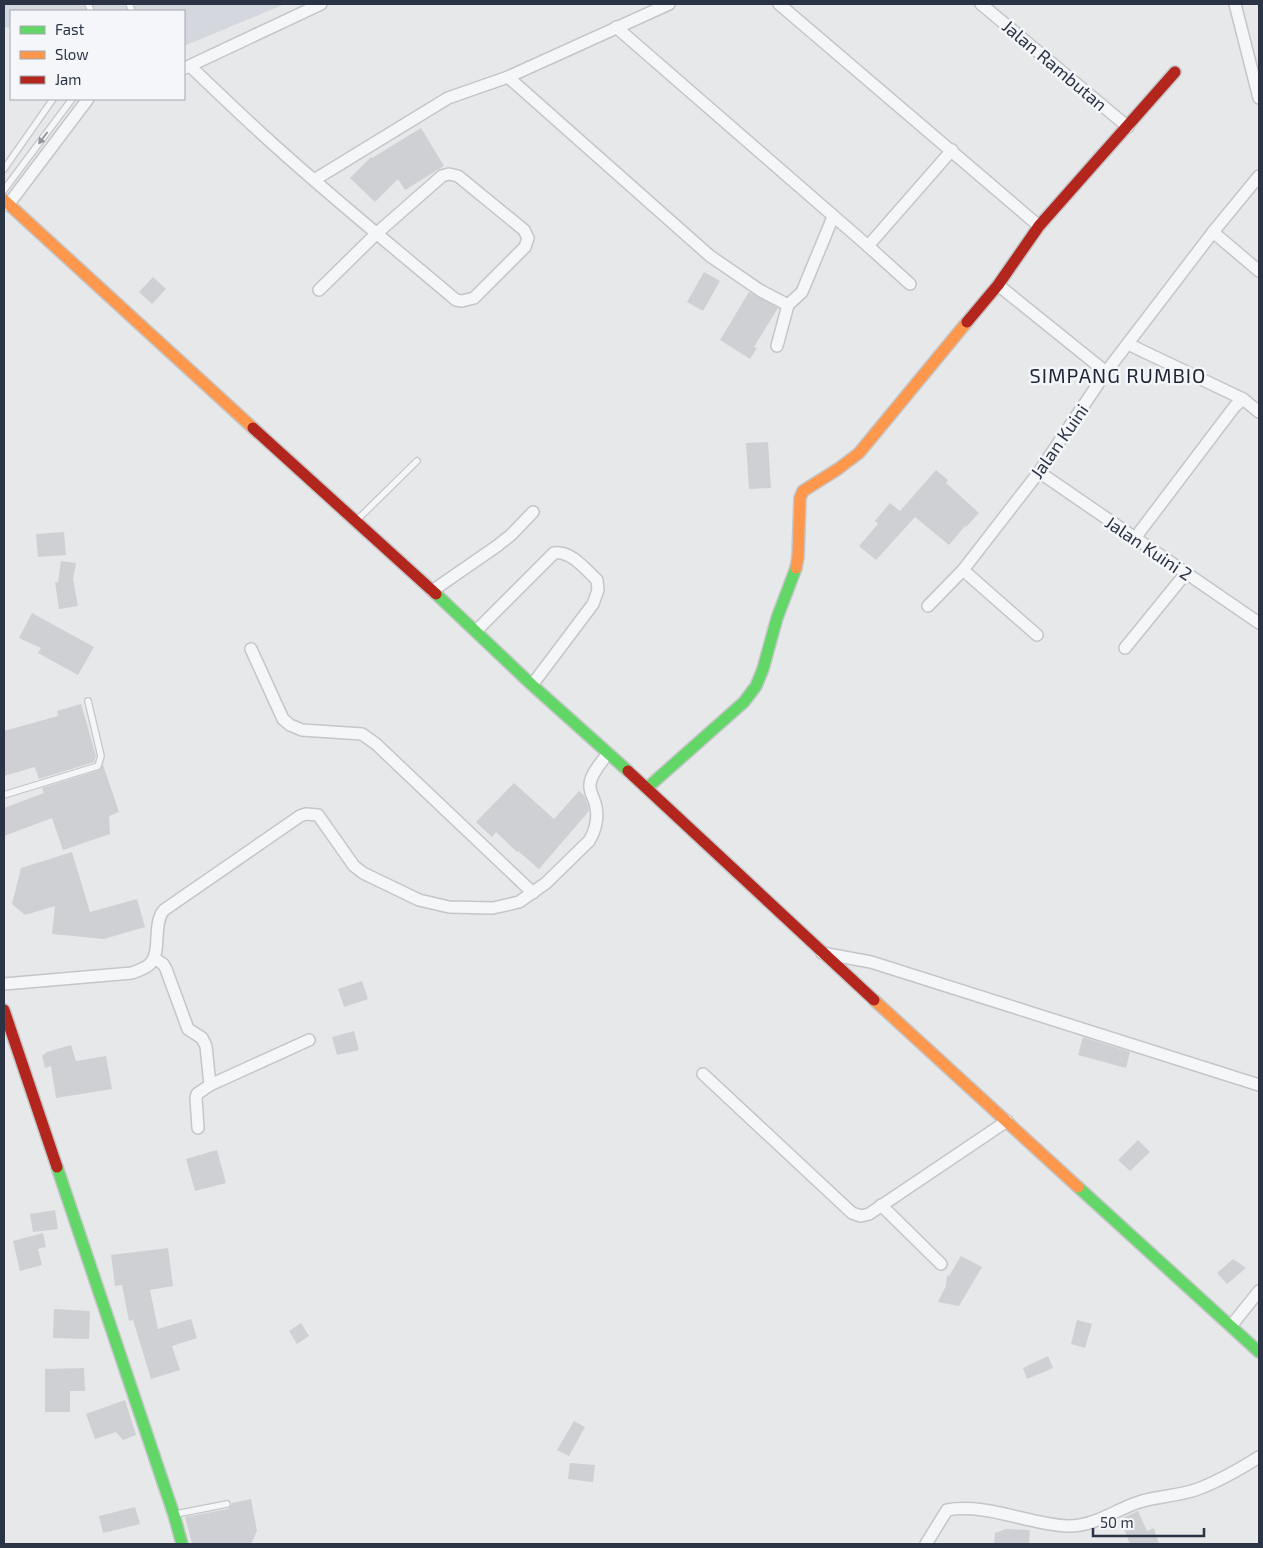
<svg xmlns="http://www.w3.org/2000/svg" width="1263" height="1548" viewBox="0 0 1263 1548" font-family="'Exo 2',sans-serif">
<rect width="100%" height="100%" fill="#e6e8ea"/>
<polygon fill="#d4d7dd" points="4,4 285,4 184,46 184,11 11,11 11,28 5,27"/>
<g fill="#ced0d3">
<polygon points="421,128 444,166 405,190 398,179 375,202 350,178 371,157 372,158"/>
<polygon points="704,272 720,281 703,311 687,302"/>
<polygon points="153,277 166,289 152,304 139,292"/>
<polygon points="749,292 778,308 754,347 757,348 750,359 720,340"/>
<polygon points="768,442 771,488 749,489 746,443"/>
<polygon points="936,470 948,480 946,483 979,513 966,527 965,526 949,545 915,517 876,560 859,546 878,524 875,521 890,503 900,511"/>
<polygon points="64,532 66,555 38,557 36,534"/>
<polygon points="61,561 76,563 73,579 78,606 59,609 55,582 58,582"/>
<polygon points="32,613 94,647 78,675 38,653 41,648 19,638"/>
<polygon points="81,704 96,756 94,762 39,779 35,767 4,776 4,731 58,716 57,711"/>
<polygon points="103,765 119,812 109,816 110,834 63,850 52,818 4,836 4,808 44,793 42,788 99,770"/>
<polygon points="514,783 554,819 579,791 584,795 588,805 589,811 539,869 518,851 517,852 496,832 492,837 476,822"/>
<polygon points="72,852 90,912 137,899 145,927 104,939 52,934 55,906 25,915 12,904 21,868"/>
<polygon points="362,981 368,999 344,1007 338,989"/>
<polygon points="354,1031 359,1050 337,1055 332,1037"/>
<polygon points="1083,1037 1130,1052 1126,1068 1078,1055"/>
<polygon points="71,1045 76,1061 106,1056 112,1089 56,1098 51,1066 45,1068 42,1056 47,1052"/>
<polygon points="1138,1140 1150,1152 1130,1171 1118,1160"/>
<polygon points="217,1150 226,1183 195,1191 186,1159"/>
<polygon points="55,1210 58,1229 33,1232 30,1214"/>
<polygon points="43,1233 46,1247 38,1249 42,1265 20,1271 13,1241"/>
<polygon points="168,1248 173,1286 150,1290 158,1329 191,1319 197,1338 172,1346 180,1370 151,1379 133,1320 129,1321 122,1285 115,1286 111,1255"/>
<polygon points="961,1256 982,1267 959,1306 938,1302 946,1286 947,1275 949,1276"/>
<polygon points="1233,1259 1246,1268 1227,1284 1217,1273"/>
<polygon points="54,1309 90,1311 89,1339 53,1338"/>
<polygon points="1077,1320 1092,1324 1085,1348 1071,1344"/>
<polygon points="301,1323 309,1336 297,1344 289,1331"/>
<polygon points="1048,1356 1053,1368 1027,1379 1023,1368"/>
<polygon points="84,1368 85,1391 70,1391 70,1412 45,1412 45,1369"/>
<polygon points="125,1400 136,1435 123,1440 116,1432 95,1439 86,1414"/>
<polygon points="574,1421 585,1427 569,1456 557,1450"/>
<polygon points="570,1463 595,1465 593,1482 568,1479"/>
<polygon points="251,1499 257,1531 251,1544 192,1544 185,1517 228,1509 231,1506 232,1503"/>
<polygon points="135,1507 140,1524 103,1533 99,1516"/>
<polygon points="1138,1511 1147,1531 1154,1528 1159,1544 1130,1544 1120,1519"/>
<polygon points="1006,1529 1030,1530 1029,1544 994,1544 995,1533"/>
</g>
<g fill="none" stroke-linecap="round" stroke-linejoin="round">
<defs>
<g id="lane">
<polyline points="88,4 91,11"/>
<polyline points="129,4 132,11"/>
<polyline points="4,169 53,99"/>
<polyline points="4,190 72,99"/>
<polyline points="357,520 417,461"/>
<polyline points="4,795 98,766 101,756 88,701"/>
<polyline points="176,1514 227,1504"/>
</g>
<g id="street">
<polyline points="779,4 1039,226"/>
<polyline points="981,4 1128,127"/>
<polyline points="1235,4 1259,98"/>
<polyline points="616,27 868,246 910,284"/>
<path d="M190,66c24,23 48,46 72,68 63,58 129,111 194,166l6,1 12,-3 51,-51 3,-9 -4,-8 -66,-54 -9,-2 -7,2 -65,57 -58,57"/>
<polyline points="185,68 321,4"/>
<polyline points="508,77 710,256 761,291 788,305"/>
<polyline points="314,180 448,98 508,77 669,4"/>
<polyline points="8,205 88,99"/>
<polyline points="1213,232 1259,271"/>
<polyline points="868,246 952,150"/>
<polyline points="998,285 1106,372"/>
<polyline points="1128,344 1243,399"/>
<polyline points="777,346 788,305 802,292 833,217"/>
<polyline points="1039,472 1259,623"/>
<polyline points="1135,538 1235,406 1243,399 1259,412"/>
<polyline points="963,570 1037,635"/>
<polyline points="432,591 497,546 511,535 533,512"/>
<polyline points="928,606 963,570 1039,472 1106,372 1213,232 1259,176"/>
<path d="M476,631l78,-78c17,-3 32,17 43,27l1,10 -5,14 -61,81"/>
<polyline points="1125,648 1186,573"/>
<polyline points="251,649 283,719 290,725 302,730 362,734 376,744 533,893"/>
<polyline points="822,953 871,962 1259,1085"/>
<polyline points="154,958 163,964 166,969 188,1029 202,1038 206,1046 210,1085 197,1094 196,1098 198,1128"/>
<path d="M4,984l128,-11c5,-2 14,-5 18,-9 12,-12 2,-40 14,-54l136,-94 6,-2 12,1 36,51 9,7 56,27 30,7 44,1 26,-6 27,-19 43,-42c7,-11 10,-26 6,-38 -2,-7 -6,-12 -5,-19 1,-11 12,-22 18,-31"/>
<polyline points="703,1074 852,1213 861,1216 869,1214 1007,1121"/>
<polyline points="210,1085 309,1040"/>
<polyline points="881,1205 941,1264"/>
<polyline points="1231,1326 1259,1291"/>
<path d="M926,1544l21,-34c41,-7 80,14 120,16 26,1 48,-16 72,-24 19,-6 40,-6 59,-13 21,-8 42,-20 61,-32"/>
</g>
<g id="fast">
<polyline points="436,594 532,685 628,771"/>
<polyline points="647,788 744,702 756,686 763,669 777,618 796,568"/>
<polyline points="57,1167 174,1515 182,1544"/>
<polyline points="1078,1187 1259,1352"/>
</g>
<g id="slow">
<polyline points="4,200 253,428"/>
<polyline points="796,568 798,557 800,498 803,491 838,469 859,453 967,322"/>
<polyline points="874,1000 1078,1187"/>
</g>
<g id="jam">
<polyline points="967,322 998,285 1039,226 1175,72"/>
<polyline points="253,428 436,594"/>
<polyline points="628,771 874,1000"/>
<polyline points="4,1010 57,1167"/>
</g>
</defs>
<use href="#lane" stroke="#c4c6c8" stroke-width="8"/>
<use href="#street" stroke="#c4c6c8" stroke-width="14"/>
<use href="#fast" stroke="#c4c6c8" stroke-width="14"/>
<use href="#slow" stroke="#c4c6c8" stroke-width="14"/>
<use href="#jam" stroke="#c4c6c8" stroke-width="14"/>
<use href="#lane" stroke="#f5f6f7" stroke-width="5.5"/>
<use href="#street" stroke="#f5f6f7" stroke-width="11"/>
<use href="#fast" stroke="#63d668" stroke-width="11"/>
<use href="#slow" stroke="#ff974d" stroke-width="11"/>
<use href="#jam" stroke="#b3261e" stroke-width="11"/>
</g>
<defs><path id="oneway-solid" d="M-6-.8H1V-3.2L6.5 0L1 3.2V.8H-6Z" transform="scale(1.25)"/></defs>
<use fill="#90959e" href="#oneway-solid" transform="translate(43 138) rotate(127)"/>
<g text-anchor="middle" dominant-baseline="central" stroke-width="5" stroke-linejoin="round" paint-order="stroke">
<g font-size="18" fill="#2b3445" stroke="#f4f6f9">
<text transform="translate(1055 65) rotate(40)">Jalan Rambutan</text>
<text transform="translate(1059 441) rotate(-55)">Jalan Kuini</text>
<text transform="translate(1149 548) rotate(34)">Jalan Kuini 2</text>
</g>
<g font-size="20" letter-spacing="1" fill="#1d2536" stroke="#f4f6f9">
<text x="1118" y="375">SIMPANG RUMBIO</text>
</g>
</g>
<rect width="1263" height="1548" fill="none" stroke="#2b3445" stroke-width="10"/>
<rect x="10" y="10" width="175" height="90" fill="#f4f6f9" stroke="#a4a8b1"/>
<rect x="20" y="26" width="25" height="8" fill="#63d668" stroke="#a4a8b1"/>
<text x="55" y="35" font-size="15" fill="#2b3445">Fast</text>
<rect x="20" y="51" width="25" height="8" fill="#ff974d" stroke="#a4a8b1"/>
<text x="55" y="60" font-size="15" fill="#2b3445">Slow</text>
<rect x="20" y="76" width="25" height="8" fill="#b3261e" stroke="#a4a8b1"/>
<text x="55" y="85" font-size="15" fill="#2b3445">Jam</text>
<path d="M1093 1528v8h111v-8" fill="none" stroke="#2b3445" stroke-width="2.5"/>
<text x="1100" y="1528" font-size="15" fill="#2b3445" stroke="#f4f6f9" stroke-width="4" paint-order="stroke">50 m</text>
</svg>
